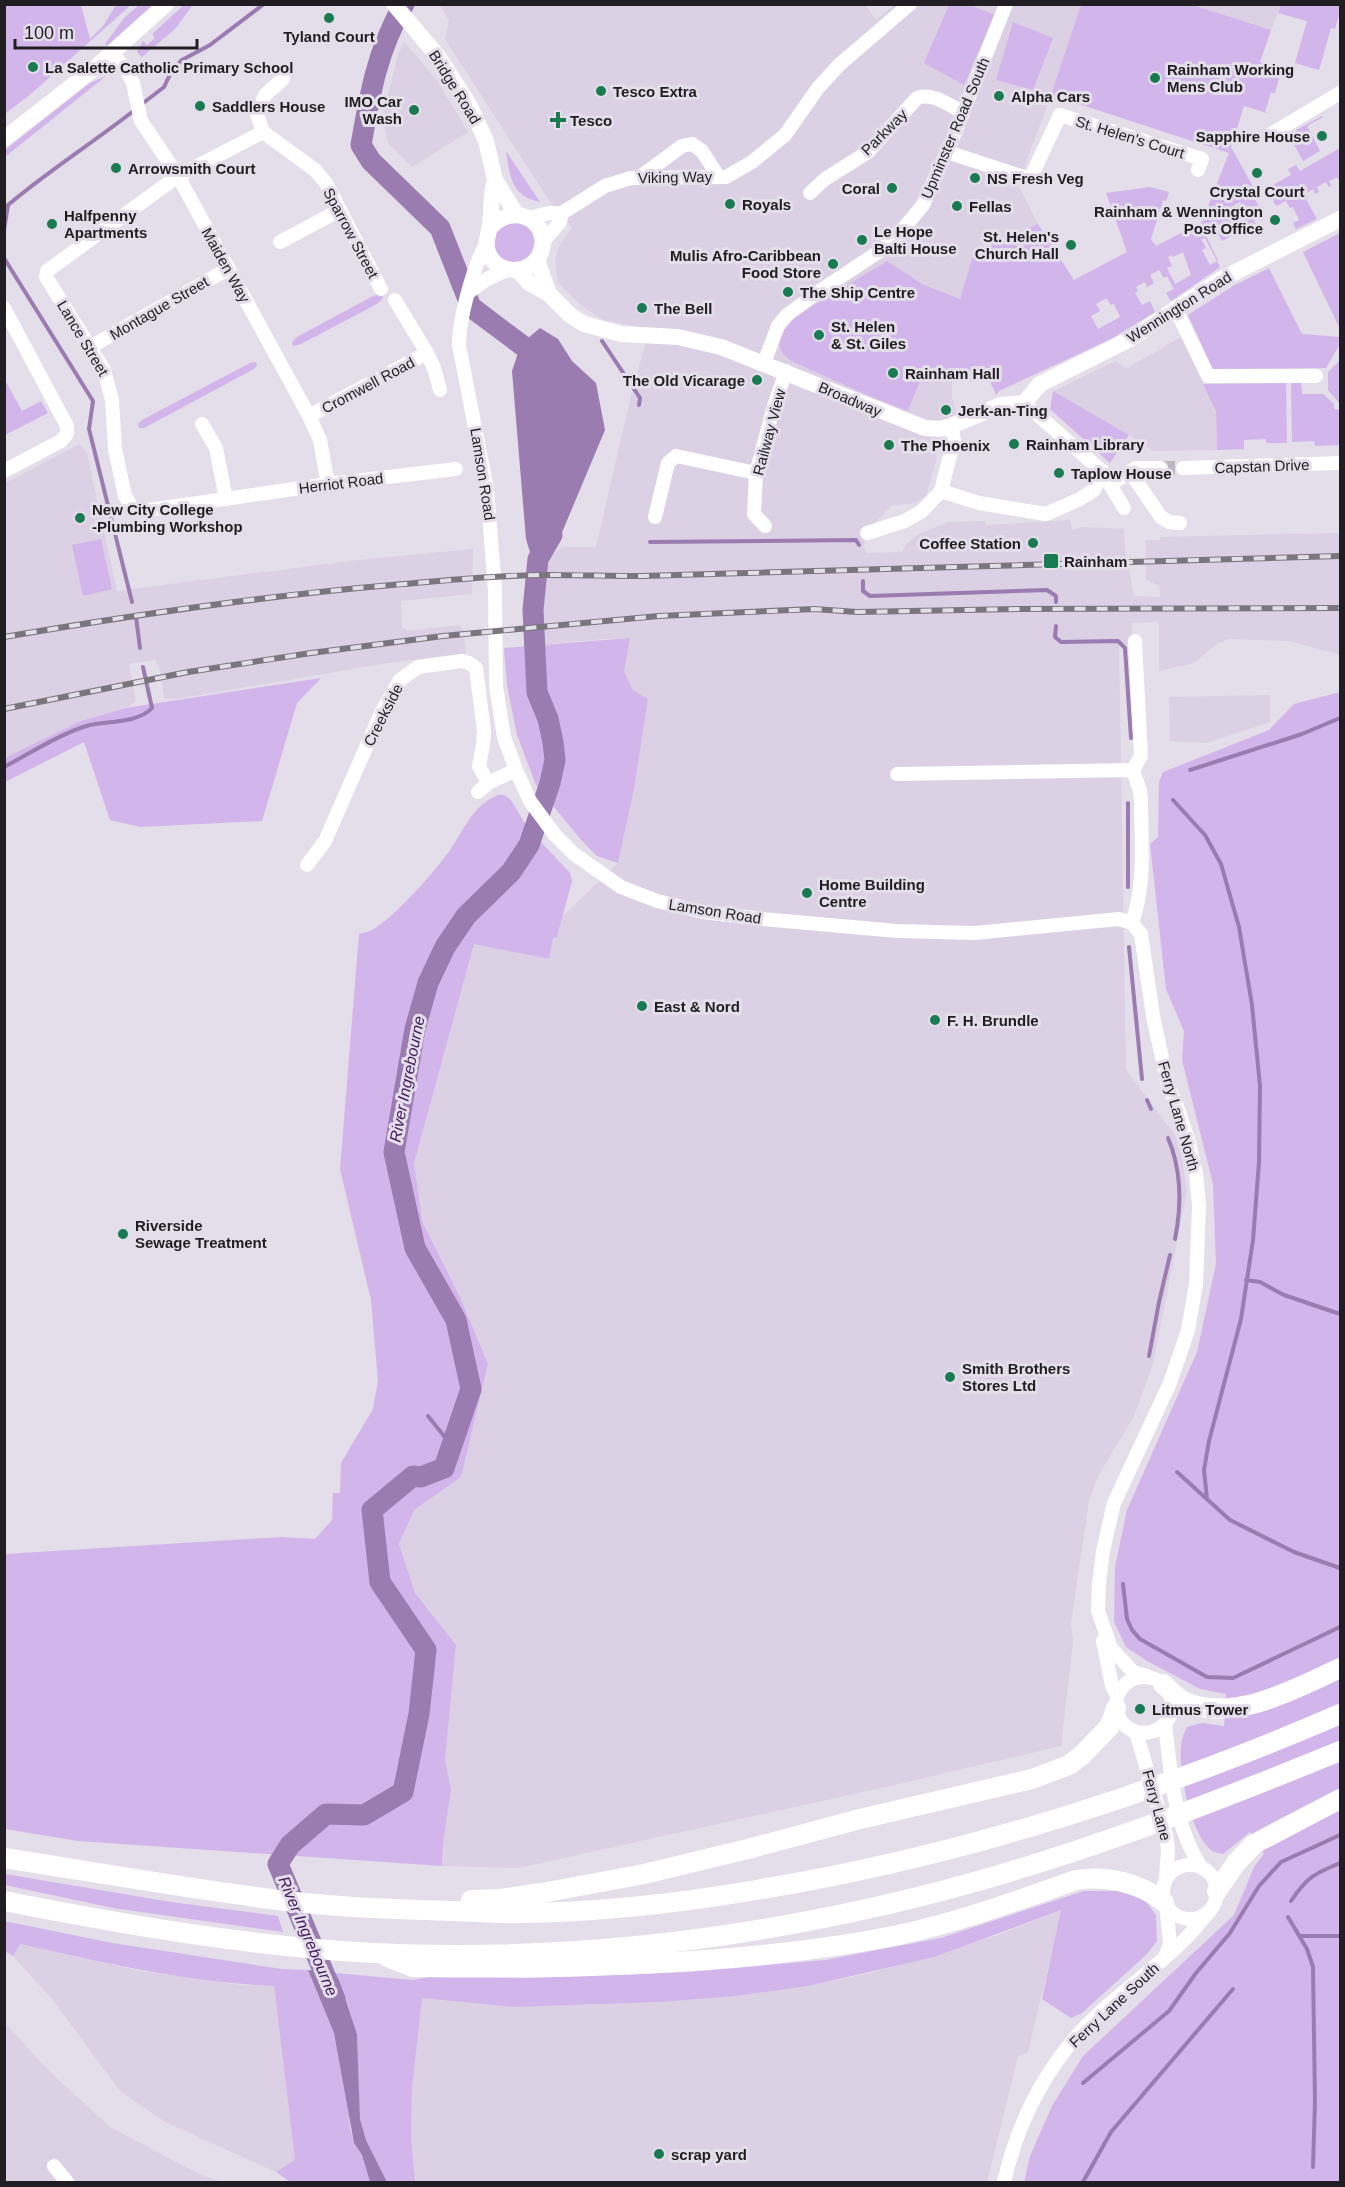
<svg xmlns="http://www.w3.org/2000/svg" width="1345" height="2187" viewBox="0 0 1345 2187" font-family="Arial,sans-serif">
<rect width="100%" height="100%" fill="#e4ddea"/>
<g fill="#dbd0e4">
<polygon points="865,4 876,20 894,5 1081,5 1051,95 1018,185 1038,224 974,252 960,299 922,284 886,261 789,360 869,396 908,411 920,381 952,382 952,398 957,413 939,441 936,461 926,496 915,503 891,506 866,532 864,545 866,553 902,552 906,545 917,535 948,522 985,521 986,525 1070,520 1072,530 1083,527 1124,529 1125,549 1134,596 1160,597 1160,587 1146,579 1146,540 1160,540 1160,537 1340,533 1340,655 1290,641 1229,639 1218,643 1194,663 1159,671 1159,622 1132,623 1132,644 1119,644 1126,1070 1175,1135 1181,1153 1187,1191 1153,1364 1134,1416 1098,1476 1089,1501 1071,1623 1073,1642 1061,1746 890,1786 518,1868 442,1866 443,1843 451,1789 445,1760 456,1645 415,1593 399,1544 414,1510 461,1477 488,1364 460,1297 422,1221 414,1163 474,943 548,959 553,938 557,937 563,916 618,863 634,789 648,699 632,689 623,671 630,638 604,639 536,645 531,589 541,562 562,547 596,547 633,387 650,329 604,320 580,305 558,283 555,260 559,246 572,228 548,199 445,39 449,20 440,5"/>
<polygon points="1193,5 1281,5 1271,30"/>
<polygon points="404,42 437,80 468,132 412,167 388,143 382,118 398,55"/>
<polygon points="1181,337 1216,411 1217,450 1153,451 1129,435 1053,391 1116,361 1126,369"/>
<polygon points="80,444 87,454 117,591 358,560 473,549 472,594 401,601 402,627 409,631 459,625 463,629 466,653 381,664 177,699 164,698 160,669 155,660 129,664 136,701 126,708 81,721 5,759 5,483"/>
<polygon points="1270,695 1270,722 1206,743 1170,741 1169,697"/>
<polygon points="1062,1910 1028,2052 1018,2056 987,2182 415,2182 411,2137 412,2088 421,1998 513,2007 661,2002 736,1996 808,1986 871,1973 998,1935"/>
<polygon points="19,1944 141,1971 241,1985 274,1986 295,2161 276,2172 165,2122 120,2091 52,1999 13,1956"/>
<polygon points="4,2022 49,2071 110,2127 197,2173 222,2182 5,2182"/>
</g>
<g fill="#d2b5ea" fill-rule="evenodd">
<polygon points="5,4 81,5 90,39 103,26 116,5 131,5 32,93 5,114"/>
<polygon points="139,5 153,5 107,46 105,44 124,18"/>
<polygon points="184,5 192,6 175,29 142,57 137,52 143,41 147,45 155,38 152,34"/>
<polygon points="949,5 970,5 994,15 964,85 924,63"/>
<path d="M1081,5h112l78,25 -11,32 22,6 -7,25 -4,-1 -6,20 9,3 -30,-9 -13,41 25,45 -3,3 12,24 -4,2 -1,-3 -6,3 2,3 -7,3 -2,-3 -5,3 1,3 -4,2 -10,-22 12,-6 -1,-2 -20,11 1,2 6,-4 11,22 -16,8 -5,-9 -11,4 12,24 -1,1 -12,-23 -4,1 5,9 -4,2 8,15 7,-4 3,6 -49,34 -5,-8 8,-4 -7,-13 -3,2 -5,-8 -9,5 4,8 -7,4 -2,-5 -9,5 2,4 -3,2 7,12 8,-4 5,11 -44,27 -112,52 -3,4 -6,-14 -54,1 -8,-2 -1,3 -7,-2 -12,30 -39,-15 -80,-36 -8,-9 -3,-11 10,-19 99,-60 35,23 38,15 14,-47 64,-28 36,56 53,-28 -21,-59 44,-6 19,5 -3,9 -3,-1 -12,39 5,7 46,-24 27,-69 -178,-58zM1183,252l8,23 -16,9 -8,-16 5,-2 -4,-9 4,-2 1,2zM1107,298l3,7 4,-1 6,13 -22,12 -7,-13 9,-5 -4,-7z"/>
<polygon points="1281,5 1340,5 1340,12 1335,29 1331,28 1319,70 1295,63 1307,21 1278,13"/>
<polygon points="1013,22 1053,38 1033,90 996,80"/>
<polygon points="106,76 5,157 5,150 90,83"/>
<polygon points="1322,116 1323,117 1307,126 1320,151 1303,161 1292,141 1300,137 1296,130"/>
<polygon points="1340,148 1340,181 1337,177 1329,181 1331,186 1329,187 1326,182 1317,187 1319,192 1315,194 1313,189 1306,193 1308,198 1306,199 1317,219 1296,229 1293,223 1299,220 1293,207 1290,208 1286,201 1276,206 1267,188 1291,175 1288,169 1296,165 1300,171"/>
<path d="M506,151l34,51c-29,-6 -30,-25 -34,-51z"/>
<circle cx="514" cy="242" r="20"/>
<polygon points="1340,233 1340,329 1303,252"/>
<polygon points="1269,268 1302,334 1340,337 1340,344 1326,368 1213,369 1188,315 1233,286"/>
<polygon points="381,294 383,298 377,304 301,344 293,346 292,342 297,337 373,296"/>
<polygon points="1340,360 1340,404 1328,390 1328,372"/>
<polygon points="256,362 257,366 254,369 144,428 139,428 138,424 142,420 250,363"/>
<polygon points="4,378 22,411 41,401 48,413 5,435"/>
<polygon points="1286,383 1287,443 1266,443 1266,439 1244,440 1244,449 1217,450 1216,411 1203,384"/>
<polygon points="1291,383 1301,383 1302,394 1323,394 1334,404 1334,409 1340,410 1340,445 1315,446 1314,441 1292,442"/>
<polygon points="1053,391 1129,435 1110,463 1050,409"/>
<polygon points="101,539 112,589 83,596 72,545"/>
<polygon points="630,638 624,671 632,689 648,699 634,789 618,863 597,856 582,841 536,785 517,735 507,685 504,648"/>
<polygon points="321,678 297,703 262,821 140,827 110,820 84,742 5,782 5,758 81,721 126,708"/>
<path d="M1340,692v1490h-316l6,-26 22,-50 31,-50 151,-141 20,-48 10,-13 -14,-22 -27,22c-3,-1 -6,-1 -9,-2 -23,-12 -38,-88 -32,-112 1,-4 3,-9 5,-13l15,-4 22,3 2,-32 -26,-5 -53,-28 -21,-14 -12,-25 1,-55 12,-57 70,-158 19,-88 -3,-80 -31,-124 2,-29 -18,-42 -16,-145 8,-7 1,-55 4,-10 106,-42 25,-26z"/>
<path d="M498,795h6l7,5 16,27 43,46 2,8 -15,56 -4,1 -4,21 -75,-15 -60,219 8,58 38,76 28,67 -27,113 -47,33 -15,34 16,49 41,52 -11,115 6,29 -8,54 -1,23 -364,-25 -73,-12v-275l277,-17 33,2 17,-19 1,-27h7l1,-30 32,-54 5,-28 -7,-81 -31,-131 19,-235c4,-1 10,-2 13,-4 21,-11 65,-61 78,-80 16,-23 22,-44 48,-55z"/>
<polygon points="5,1874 171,1902 278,1916 283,1932 113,1908 5,1885"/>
<polygon points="1084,1891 1126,1891 1145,1900 1156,1915 1157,1941 1147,1954 1082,2013 1071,2018 1042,1999 1061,1910 934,1957 808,1986 736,1996 661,2002 513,2007 422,1998 412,2088 411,2137 415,2182 387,2182 366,2140 360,2119 357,2034 339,1980 335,1973 413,1980 435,1976 530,1978 690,1972 825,1960 941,1938"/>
<path d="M4,1921l108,22 170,26 26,1 26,63 13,64 3,31 4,15 8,12 8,27h-80l-14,-10 19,-12 -21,-174c-88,-4 -169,-23 -254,-42l-7,12 -8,-5z"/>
</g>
<g fill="#9a7cb0">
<polygon points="540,328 558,339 572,361 596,383 605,430 555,549 533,562 526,539 512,371 521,344"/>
<polygon points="308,1970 335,1973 339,1980 357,2034 360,2119 366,2140 387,2182 370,2182 362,2155 354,2143 334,2033"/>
</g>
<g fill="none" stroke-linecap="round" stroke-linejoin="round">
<g stroke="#9a7cb0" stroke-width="4">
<polyline points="142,104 164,87 172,70 182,60 210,45 264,4"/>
<path d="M4,230l4,-25c40,-34 86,-63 128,-96"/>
<polyline points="4,258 93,401 89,429 132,602"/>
<polyline points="602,341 640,398 639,405"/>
<polyline points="650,542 856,540 859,545"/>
<polyline points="863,581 863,591 870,596 1047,590 1056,596 1056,602"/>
<polyline points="136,617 140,648"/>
<polyline points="1056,626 1055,637 1061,642 1118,641 1125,648 1131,738"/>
<path d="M4,767c25,-13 59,-35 86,-42 19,-4 48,-2 62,-17l-9,-41"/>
<polyline points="1190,770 1302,734 1340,718"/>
<polyline points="1173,800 1205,835 1221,864 1239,927 1252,1005 1260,1086 1259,1162 1253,1240 1241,1319 1209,1441 1204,1470 1207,1499"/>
<polyline points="1128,887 1128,803"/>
<polyline points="1129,947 1142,1079"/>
<polyline points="1147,1100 1151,1109"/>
<path d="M1168,1138c14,33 14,66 7,101"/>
<polyline points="1246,1280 1260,1282 1284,1295 1340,1314"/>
<polyline points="1149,1356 1159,1302 1170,1255"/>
<polyline points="428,1416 452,1446"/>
<polyline points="1177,1472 1230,1520 1294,1552 1340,1568"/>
<polyline points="1123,1584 1127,1619 1132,1630 1140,1639 1207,1677 1233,1678 1340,1627"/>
<path d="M1291,1901c16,-24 23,-27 49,-38"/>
<polyline points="1288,1917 1307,1949 1313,1967 1315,2102 1313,2167"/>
<polyline points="1300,1936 1340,1936"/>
<polyline points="1083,2083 1169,2011 1196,1973 1230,1933 1259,1886 1281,1862 1340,1835"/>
<polyline points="1083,2182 1111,2132 1233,1989"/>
</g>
<g stroke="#9a7cb0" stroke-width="21">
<path d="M404,4c-27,47 -34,89 -43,141l10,16 69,67 31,79 56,42 8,17"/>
<polyline points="335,1999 278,1864 290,1845 326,1814 364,1815 403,1792 419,1714 426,1650 380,1582 372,1510 413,1476 421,1477 444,1468 471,1389 456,1320 415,1248 394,1152 415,1029 428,983 445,947 466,916 511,872 529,845 550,783 555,760 553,742 548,719 537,692 533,610 538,559 552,535"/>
</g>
<polyline stroke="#bdb7c2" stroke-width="14" stroke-dasharray="14 7" stroke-linecap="butt" points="1161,468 1183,468"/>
<g stroke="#fff" stroke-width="14">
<polyline points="112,53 127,71 133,83 141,121 178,176 309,416 320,440 328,484"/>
<polyline points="263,132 257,114 265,95 283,79"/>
<polyline points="1271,134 1340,93"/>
<polyline points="947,152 1030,179 1060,115 1202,159 1198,170"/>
<polyline points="640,177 682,146 692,144 702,151 718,176"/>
<path d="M810,193l15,-14 43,-27 49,-54c16,-6 31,7 46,14"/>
<polyline points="562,213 605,186 631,178 726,177 752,162 785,135 818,88 839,65 910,4"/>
<polyline points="529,218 549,213 562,213"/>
<polyline points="280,242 340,210"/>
<polyline points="542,243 560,222 562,213"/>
<path d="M486,244c-13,23 -27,75 -27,101l28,144 8,101 1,96 8,51 12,33 14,31 25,34 19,19 47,33 36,14 46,11 59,7 135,12 78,2 144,-14 13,4"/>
<polyline points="381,289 326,183 315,170 263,132 178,176 47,271 46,277 104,370 112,400 115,449 125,496 132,507 142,511 328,484 456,469"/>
<polyline points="469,292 487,279 507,270"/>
<polyline points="4,308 67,426 67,434 61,441 4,471"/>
<polyline points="1176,310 1208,376 1316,376"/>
<polyline points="90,347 228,269"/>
<polyline points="427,353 434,368 440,390"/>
<polyline points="764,363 778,326 787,315 818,292 880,251 903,229 923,205 955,133 1006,4"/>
<polyline points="1024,403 1102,471 1124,508"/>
<polyline points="309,416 427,353 395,300"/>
<polyline points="202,424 216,448 226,499"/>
<polyline points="1183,468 1340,463"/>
<polyline points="1130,472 1161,517 1169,522 1180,523"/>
<polyline points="1111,484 1136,468 1161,468"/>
<polyline points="941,491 979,503 1046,514 1078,500 1094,490 1102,471"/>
<polyline points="655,517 668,463 676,456 756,473"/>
<polyline points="765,526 754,514 756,473 774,406 786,371"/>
<polyline points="867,533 905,521 922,511 941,491 954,440 951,426"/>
<polyline points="1133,770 1141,756 1135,641"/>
<path d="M897,774l236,-4 7,21 1,10c0,40 5,83 -9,122"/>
<polyline points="478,792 488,783 516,770"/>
<polyline points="307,865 325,841 382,711 395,689 400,680 418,667 462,661 469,663 476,668 484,731 483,745 479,766 488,783"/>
<polyline points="1132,923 1141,934 1153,1016 1168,1085 1177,1106 1189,1143 1196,1173 1199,1206 1196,1284 1188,1330 1170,1383 1114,1503 1103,1551 1099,1583 1098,1611 1111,1648 1133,1672 1147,1676"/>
<polyline points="1103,1641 1112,1686 1117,1695"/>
<circle cx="1144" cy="1705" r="28"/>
<path d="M1165,1724c6,49 8,100 36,143"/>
<polyline points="1136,1732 1166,1835 1168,1849 1166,1878"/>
<circle cx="1190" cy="1892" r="27"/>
<polyline points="1165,1957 1170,1943 1166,1905"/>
<polyline points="54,2166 67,2182"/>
<path d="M1004,2182c13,-57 38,-108 78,-152 30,-32 68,-57 100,-88 11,-10 20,-22 30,-34"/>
</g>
<g stroke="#fff" stroke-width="16">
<polyline points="394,4 440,59 470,106 486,141 495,180 517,215"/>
<polyline points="4,139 96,67 166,4"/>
<path d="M490,228c23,-27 62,-7 51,24 -9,24 -45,24 -53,0 -4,-10 1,-18 2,-27 2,-16 0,-30 5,-45"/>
<polyline points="537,260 549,294"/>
<polyline points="518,270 529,283 549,294 570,315 584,324 621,334 678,337 721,347 925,428 939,429 951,426 1001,405 1024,403 1040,384 1130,339 1220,280 1340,219"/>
</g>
<g stroke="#fff" stroke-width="20">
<path d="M1163,1684c7,6 14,14 22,18 48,21 111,-13 155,-34"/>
<path d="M4,1858c84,13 168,28 252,39 65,10 133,12 199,14 23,1 46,3 68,2 78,-1 157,-10 233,-23 201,-33 397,-95 584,-176"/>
<polyline points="1217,1891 1236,1863 1254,1844 1340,1799"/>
<polyline points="471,1900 500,1899 542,1893 644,1874 748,1849 860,1819 1032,1779 1069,1765 1082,1755 1110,1726 1116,1708"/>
<path d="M4,1901c122,24 244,45 368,52 183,9 368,-12 546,-56 145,-36 285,-90 422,-146"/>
<path d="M387,1957l26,10c118,2 232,0 350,-12 47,-5 93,-11 140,-21 59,-13 116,-34 173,-54 31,-5 64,3 88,22"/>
</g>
<defs>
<g id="rail">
<path d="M4,637c129,-22 258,-41 388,-52 51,-4 103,-10 154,-10 32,0 64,1 96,1l698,-20"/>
<polyline points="4,709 188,672 311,653 443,636 659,616 814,609 857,612 1017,609 1340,608"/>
</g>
</defs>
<use href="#rail" stroke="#7b767e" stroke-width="6"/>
<use href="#rail" stroke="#e4ddea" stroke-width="4" stroke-dasharray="11" stroke-linecap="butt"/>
</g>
<g fill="#1a7b52" stroke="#e4ddea" stroke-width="2">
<circle cx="329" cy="18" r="6"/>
<circle cx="33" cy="67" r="6"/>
<circle cx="1155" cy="78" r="6"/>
<circle cx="601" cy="91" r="6"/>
<circle cx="999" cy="96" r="6"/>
<circle cx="200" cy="106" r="6"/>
<circle cx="414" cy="110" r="6"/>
<path d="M555 111h6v6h6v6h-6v6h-6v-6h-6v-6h6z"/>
<circle cx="1322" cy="136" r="6"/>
<circle cx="116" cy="168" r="6"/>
<circle cx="1257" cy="173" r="6"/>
<circle cx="975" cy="178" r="6"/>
<circle cx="892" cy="188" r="6"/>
<circle cx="730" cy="204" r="6"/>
<circle cx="957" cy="206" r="6"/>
<circle cx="1275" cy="220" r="6"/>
<circle cx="52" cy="224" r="6"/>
<circle cx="862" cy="240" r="6"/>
<circle cx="1071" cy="245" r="6"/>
<circle cx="833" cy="264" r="6"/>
<circle cx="788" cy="292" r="6"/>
<circle cx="642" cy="308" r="6"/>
<circle cx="819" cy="335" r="6"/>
<circle cx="893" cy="373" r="6"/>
<circle cx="757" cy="380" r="6"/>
<circle cx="946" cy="410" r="6"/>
<circle cx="1014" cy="444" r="6"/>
<circle cx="889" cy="445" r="6"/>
<circle cx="1059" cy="473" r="6"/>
<circle cx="80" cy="518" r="6"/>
<circle cx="1033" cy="543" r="6"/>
<rect x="1043" y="553" width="16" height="16" rx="3"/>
<circle cx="807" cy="893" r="6"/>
<circle cx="642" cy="1006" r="6"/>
<circle cx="935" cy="1020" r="6"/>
<circle cx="123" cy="1234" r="6"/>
<circle cx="950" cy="1377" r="6"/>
<circle cx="1140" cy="1709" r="6"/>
<circle cx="659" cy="2154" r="6"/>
</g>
<g text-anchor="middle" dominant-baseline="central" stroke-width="6" stroke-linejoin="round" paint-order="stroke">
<g font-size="15" font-weight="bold" fill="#201e22" stroke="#e4ddea" text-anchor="start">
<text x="329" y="36" text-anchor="middle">Tyland Court</text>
<text x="45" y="67">La Salette Catholic Primary School</text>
<text x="1167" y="69">Rainham Working<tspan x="1167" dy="17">Mens Club</tspan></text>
<text x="613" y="91">Tesco Extra</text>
<text x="1011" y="96">Alpha Cars</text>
<text x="402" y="101" text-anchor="end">IMO Car<tspan x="402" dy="17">Wash</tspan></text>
<text x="212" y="106">Saddlers House</text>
<text x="570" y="120">Tesco</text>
<text x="1310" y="136" text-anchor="end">Sapphire House</text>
<text x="128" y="168">Arrowsmith Court</text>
<text x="987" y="178">NS Fresh Veg</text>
<text x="880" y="188" text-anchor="end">Coral</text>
<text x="1257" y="191" text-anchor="middle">Crystal Court</text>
<text x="742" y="204">Royals</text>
<text x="969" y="206">Fellas</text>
<text x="1263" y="211" text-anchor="end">Rainham &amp; Wennington<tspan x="1263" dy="17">Post Office</tspan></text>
<text x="64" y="215">Halfpenny<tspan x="64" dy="17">Apartments</tspan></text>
<text x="874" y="231">Le Hope<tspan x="874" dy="17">Balti House</tspan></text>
<text x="1059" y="236" text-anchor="end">St. Helen's<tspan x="1059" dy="17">Church Hall</tspan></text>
<text x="821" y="255" text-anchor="end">Mulis Afro-Caribbean<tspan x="821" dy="17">Food Store</tspan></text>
<text x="800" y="292">The Ship Centre</text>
<text x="654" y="308">The Bell</text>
<text x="831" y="326">St. Helen<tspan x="831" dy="17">&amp; St. Giles</tspan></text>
<text x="905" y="373">Rainham Hall</text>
<text x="745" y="380" text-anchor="end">The Old Vicarage</text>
<text x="958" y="410">Jerk-an-Ting</text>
<text x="1026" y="444">Rainham Library</text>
<text x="901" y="445">The Phoenix</text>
<text x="1071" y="473">Taplow House</text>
<text x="92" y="509">New City College<tspan x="92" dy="17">-Plumbing Workshop</tspan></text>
<text x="1021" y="543" text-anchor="end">Coffee Station</text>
<text x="1064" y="561">Rainham</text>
<text x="819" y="884">Home Building<tspan x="819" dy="17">Centre</tspan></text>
<text x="654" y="1006">East &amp; Nord</text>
<text x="947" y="1020">F. H. Brundle</text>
<text x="135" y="1225">Riverside<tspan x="135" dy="17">Sewage Treatment</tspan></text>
<text x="962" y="1368">Smith Brothers<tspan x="962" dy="17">Stores Ltd</tspan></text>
<text x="1152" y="1709">Litmus Tower</text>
<text x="671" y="2154">scrap yard</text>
</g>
<g font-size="15" fill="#201e22" stroke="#e4ddea">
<text transform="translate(455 87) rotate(58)">Bridge Road</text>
<text transform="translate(955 128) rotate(-67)">Upminster Road South</text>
<text transform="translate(884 132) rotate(-45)">Parkway</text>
<text transform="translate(1130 137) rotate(17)">St. Helen's Court</text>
<text transform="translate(675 177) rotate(-1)">Viking Way</text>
<text transform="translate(351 233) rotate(62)">Sparrow Street</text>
<text transform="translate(226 265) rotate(61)">Maiden Way</text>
<text transform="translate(1179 307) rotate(-32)">Wennington Road</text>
<text transform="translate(159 308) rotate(-30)">Montague Street</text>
<text transform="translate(83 338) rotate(59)">Lance Street</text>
<text transform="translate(368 385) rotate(-28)">Cromwell Road</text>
<text transform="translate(850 399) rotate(23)">Broadway</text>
<text transform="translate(769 432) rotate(-75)">Railway View</text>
<text transform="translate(1262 466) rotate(-2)">Capstan Drive</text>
<text transform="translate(483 474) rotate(81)">Lamson Road</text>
<text transform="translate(341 483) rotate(-7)">Herriot Road</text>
<text transform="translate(383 715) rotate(-63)">Creekside</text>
<text transform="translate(715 911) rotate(9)">Lamson Road</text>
<text transform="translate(1179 1116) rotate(74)">Ferry Lane North</text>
<text transform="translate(1157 1805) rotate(75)">Ferry Lane</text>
<text transform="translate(1114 2005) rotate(-43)">Ferry Lane South</text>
</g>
<g font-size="16" font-style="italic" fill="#421a5a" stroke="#e4ddea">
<text transform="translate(407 1079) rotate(-79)">River Ingrebourne</text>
<text transform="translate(308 1936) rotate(67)">River Ingrebourne</text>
</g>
</g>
<rect width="1345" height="2187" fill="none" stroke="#201e22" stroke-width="12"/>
<path d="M15 39v9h182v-9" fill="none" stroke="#201e22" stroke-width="3"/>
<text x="24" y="39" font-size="18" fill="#201e22" stroke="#e4ddea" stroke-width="4.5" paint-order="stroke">100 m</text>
</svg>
